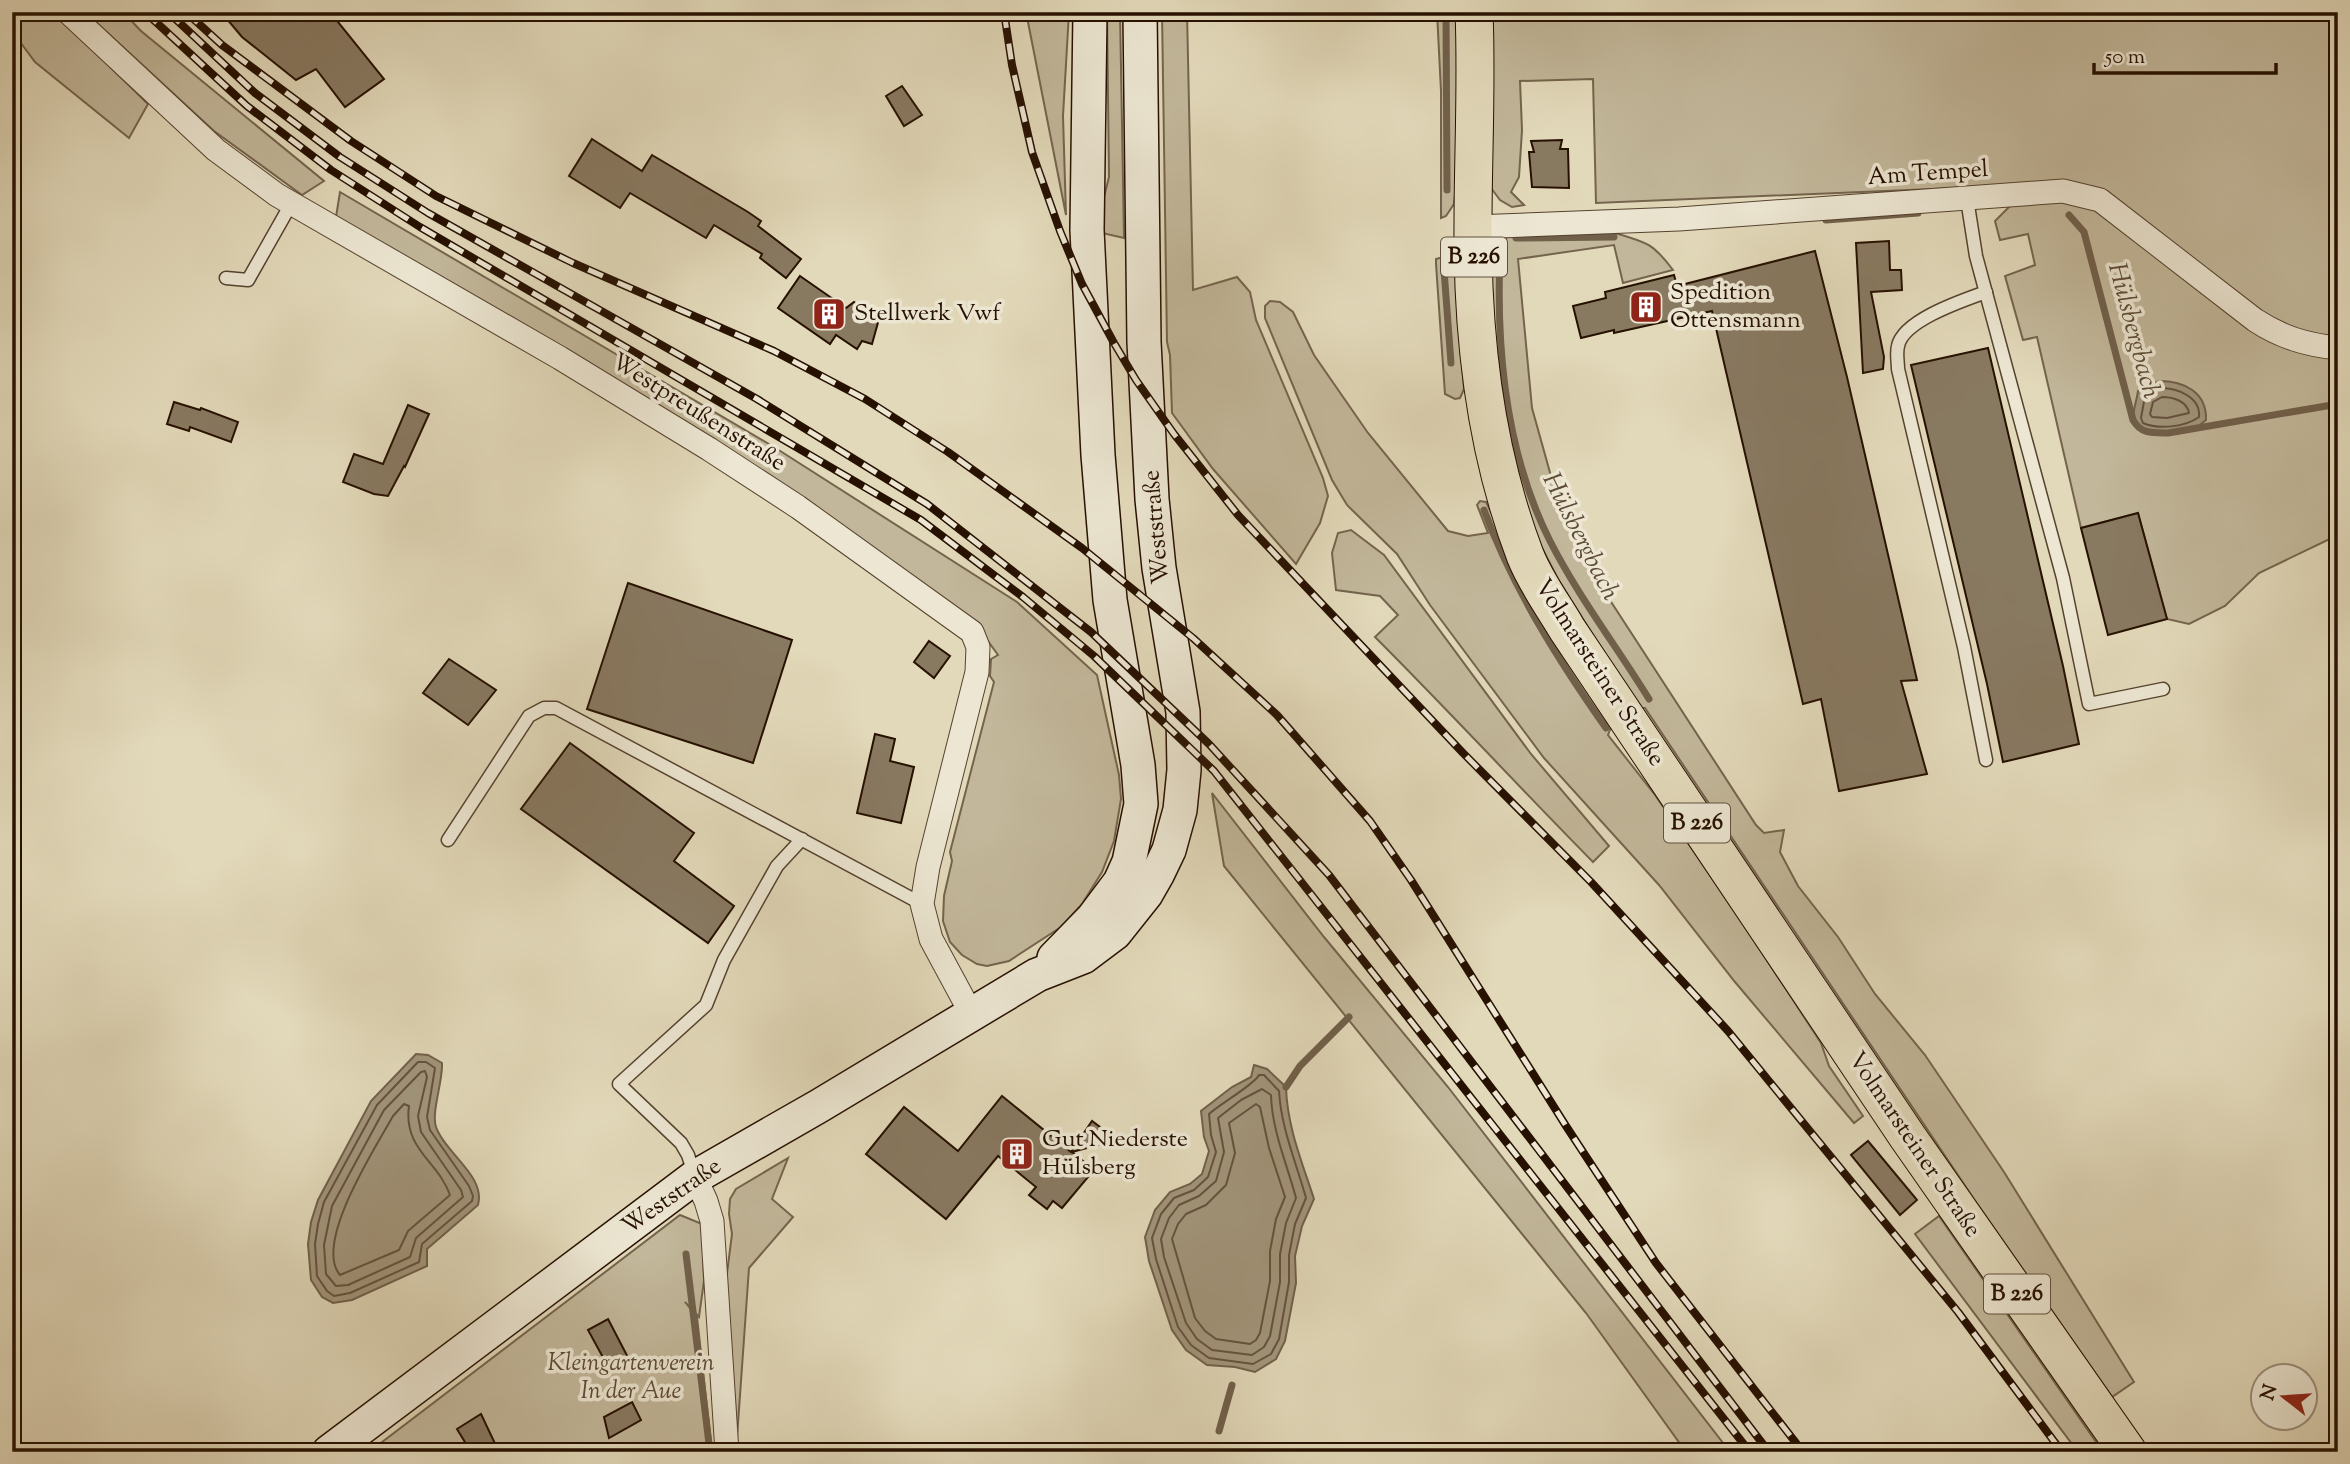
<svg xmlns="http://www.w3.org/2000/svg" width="2350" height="1464" viewBox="0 0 2350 1464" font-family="'Sorts Mill Goudy',serif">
<rect width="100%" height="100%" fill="#e2d9ba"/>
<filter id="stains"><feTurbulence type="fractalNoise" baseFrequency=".00286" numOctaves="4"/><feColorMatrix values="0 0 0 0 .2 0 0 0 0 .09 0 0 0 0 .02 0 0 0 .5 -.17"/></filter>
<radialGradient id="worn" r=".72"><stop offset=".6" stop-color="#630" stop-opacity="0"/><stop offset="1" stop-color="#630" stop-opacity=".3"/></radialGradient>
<g fill="#c2b79a" stroke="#74644d" stroke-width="2">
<polygon points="12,12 54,12 148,104 129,138 35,62 12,31"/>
<polygon points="85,12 123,12 141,31 324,181 302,195 214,131"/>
<polygon points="1026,12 1069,12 1063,116 1066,215"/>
<polygon points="1107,12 1120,12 1124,238 1102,233 1102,205 1109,177"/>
<polygon points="1162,12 1187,12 1193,290 1237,277 1250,292 1256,320 1323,478 1328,496 1320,523 1296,564 1213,469 1172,413 1170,355 1167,342"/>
<polygon points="1437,12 1458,12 1457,176 1454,204 1446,216 1441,218 1441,91"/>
<polygon points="1491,12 2338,12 2338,342 2283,328 2078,183 1596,203 1593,79 1520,81 1522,130 1519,177 1511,192 1524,205 1512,207 1500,200 1491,188 1493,104"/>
<polygon points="340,192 774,447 1017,602 1097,675 1119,775 1121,799 1114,841 1102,872 1082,904 1061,927 1009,961 987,966 977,964 962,955 950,942 943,921 944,896 952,861 950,852 994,682 990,676 991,659 998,655 982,633 336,217"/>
<polygon points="2061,198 2090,204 2238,316 2338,353 2338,535 2259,573 2225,606 2189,624 2167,619 2138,513 2081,528 2037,337 2023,340 2005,276 2035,265 2028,234 2000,240 1995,221 2014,202"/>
<path d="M1615,233c31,9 38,10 58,37l-50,13 -9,-38 -96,14 14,149 29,104 19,42 176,271 8,8 20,-3 -4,22 18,34 40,51 37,57 50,61 79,117 130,210 -22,15 -138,-198 -329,-491h-6l-81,-129 -24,-47 -28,-92 -14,-120v-59l5,-13 6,-8 10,-6z"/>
<polygon points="1447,256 1457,258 1458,314 1464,389 1460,398 1455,399 1445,394 1436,264 1436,259"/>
<polygon points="1270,301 1280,302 1293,312 1314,355 1368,433 1448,531 1468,536 1488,533 1477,505 1480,501 1486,502 1553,639 1611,727 1608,735 1655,795 1748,931 1821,1043 1829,1066 1863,1116 1854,1123 1735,982 1659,885 1544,758 1430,605 1397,554 1347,505 1332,480 1265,318 1265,306"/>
<path d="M1351,530l33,25 147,199 78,92 -16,16c-74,-75 -144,-151 -218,-225l23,-22 -18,-19 -44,-6 -4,-37 6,-20z"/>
<polygon points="1212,793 1324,937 1448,1087 1730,1452 1686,1452 1586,1313 1224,866"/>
<polygon points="788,1158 772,1199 793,1217 749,1268 736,1452 725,1289 732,1234 729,1214 730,1199 736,1189"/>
<polygon points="680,1215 702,1224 704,1281 699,1317 685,1302 697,1317 712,1452 369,1452"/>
<polygon points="1939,1216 2103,1452 2078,1452 1915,1234"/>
</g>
<g fill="#a2957b" stroke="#70604a" stroke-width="2">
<path d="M2159,381c25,0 48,11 47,39 -4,3 -9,8 -13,10 -14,5 -59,9 -60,-11 0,-9 4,-20 5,-28z"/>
<path d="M416,1054l12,1 14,8c1,18 -11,50 -6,64 9,26 50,49 42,78l-51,44v17l-75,34 -19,3 -11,-6 -11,-17 -3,-36 3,-22 7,-22 53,-99z"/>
<path d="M1254,1065l13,4 19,18c1,39 16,75 28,112l-12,27 -7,30 1,27 -11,58 -9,18 -21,13 -20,-5 -28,-2 -21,-15 -14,-20 -23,-69 -4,-24 10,-27 15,-18 20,-8 12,-10 7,-23 -5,-14 -3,-26 31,-24 19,-10z"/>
</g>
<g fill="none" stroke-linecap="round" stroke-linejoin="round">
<g stroke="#64523e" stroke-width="2">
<path d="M2161,388c16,0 40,9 38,29 -14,10 -40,13 -56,6l-2,-5 4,-22z"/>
<path d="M2162,397c11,0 25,4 27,16l-22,5 -15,-1 -2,-3 3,-12z"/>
<polygon points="418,1062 426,1062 435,1068 427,1117 430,1130 469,1186 473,1196 472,1201 422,1244 419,1262 350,1293 334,1296 327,1291 317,1276 315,1244 318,1224 324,1202 377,1105"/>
<polygon points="425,1071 427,1077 418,1116 421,1132 461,1190 463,1197 416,1238 410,1257 348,1285 336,1286 326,1274 324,1245 332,1206 384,1110 421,1072"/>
<path d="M1259,1075h5l15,16c2,37 17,71 27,107l-11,26 -6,31v27l-10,57 -8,15 -18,10 -44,-6 -18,-13 -13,-18 -22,-68 -4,-21 9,-24 13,-16 20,-8 14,-13 8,-25 -5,-17 -2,-21c11,-10 46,-30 50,-39z"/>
<path d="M1262,1089l9,6c1,36 16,69 25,103l-10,25 -6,31v28l-10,54 -6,11 -12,8 -40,-5 -15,-11 -11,-16 -22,-66 -3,-18 8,-21 10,-13 20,-9 17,-15 8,-29 -6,-34 23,-18z"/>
<path d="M404,1104l5,2c-6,43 29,55 41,89l-42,36 -9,19 -59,25c-27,-32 36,-128 53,-159z"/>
<polygon points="1256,1104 1260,1107 1269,1148 1285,1197 1276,1219 1270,1251 1270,1281 1260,1333 1256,1340 1250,1344 1216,1339 1205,1331 1195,1318 1172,1239 1178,1224 1186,1214 1206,1205 1226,1185 1235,1153 1229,1123"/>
</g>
<g stroke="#70604a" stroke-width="7">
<polyline points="1446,12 1447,190"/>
<path d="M2069,215l15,17 49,188c8,14 19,13 35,13l170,-29"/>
<polyline points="1826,220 1918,213"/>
<polyline points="1516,238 1614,237"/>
<path d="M1500,254c-4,96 6,200 50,287 28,55 67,106 99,158"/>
<polyline points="1444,270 1451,363"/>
<path d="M1484,510c29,78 74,150 122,218"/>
<polyline points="1286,1087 1300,1066 1349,1017"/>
<polyline points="686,1254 710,1452"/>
<polyline points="1219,1431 1232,1385"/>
</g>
</g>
<g fill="#887961" stroke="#261000" stroke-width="2">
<polygon points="221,12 330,12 384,79 345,107 316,69 296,80 242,37"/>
<polygon points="902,86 922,115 904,126 886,96"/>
<polygon points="592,139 642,171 652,155 748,212 761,221 758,226 801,259 786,278 760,258 762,254 714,225 706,238 630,193 620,208 569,176"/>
<polygon points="1562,140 1560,149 1568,149 1569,188 1532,187 1529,152 1534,152 1531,141"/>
<polygon points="1889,241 1890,270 1901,270 1902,290 1871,292 1884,357 1883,369 1863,373 1856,243"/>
<polygon points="1815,251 1847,377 1917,680 1901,681 1927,774 1839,791 1821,699 1803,704 1712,311 1614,333 1614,330 1581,338 1573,306 1606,298 1605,292 1674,275 1677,286"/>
<polygon points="800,276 846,308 854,302 879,319 872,344 862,341 857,349 836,335 830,344 778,308"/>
<polygon points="1988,348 2063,666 2079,744 2003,762 1987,684 1911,365"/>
<polygon points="174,402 200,410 201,408 238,422 231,442 190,427 189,431 167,424"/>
<polygon points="408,405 429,414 405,467 404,466 388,496 374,494 343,482 354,454 383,464"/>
<polygon points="2138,513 2167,619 2108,635 2081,528"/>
<polygon points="628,583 792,640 753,763 587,709"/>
<polygon points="929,641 950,656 934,678 914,662"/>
<polygon points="449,659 496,690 468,725 423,693"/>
<polygon points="875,734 895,739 890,761 914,767 901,823 857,813"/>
<polygon points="570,743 694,833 674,861 734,906 708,943 521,809"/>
<polygon points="1002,1096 1071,1152 1092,1121 1108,1133 1102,1144 1072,1152 1094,1170 1062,1208 1053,1201 1047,1209 1029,1195 1036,1187 998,1156 946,1219 866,1154 904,1107 958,1151"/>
<polygon points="1868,1141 1917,1200 1900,1215 1851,1155"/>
<polygon points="608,1319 633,1367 611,1372 588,1330"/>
<polygon points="632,1402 641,1420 609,1438 604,1417"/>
<polygon points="481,1414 499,1452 471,1452 457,1429"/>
</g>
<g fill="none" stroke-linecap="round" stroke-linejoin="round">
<defs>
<g id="lane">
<polyline points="1967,199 1976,256 2063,578 2089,704 2163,689"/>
<polyline points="226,278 248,280 291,204"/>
<path d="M1986,760l-22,-113 -66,-278c0,-7 -2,-16 0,-23 5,-26 66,-46 88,-54"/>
<polyline points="448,840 529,716 544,708 556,708 922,904"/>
<polyline points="695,1177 688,1155 681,1143 619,1084 706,1005 724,960 777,866 802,839"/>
</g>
<g id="street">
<polyline points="68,12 216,150 277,195 560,358 709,449 798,507 972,632 978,647 977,672 928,867 922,904 931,939 972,1015"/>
<path d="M1473,227l206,-8 384,-28 37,9 155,120c26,17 51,25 83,28"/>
<polyline points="695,1177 706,1201 712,1221 727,1452"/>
</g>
<g id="secondary">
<polyline points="1054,958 1093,918 1120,882 1129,862 1141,804 1138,765 1110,600 1098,455 1087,230 1090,12"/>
<polyline points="329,1452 695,1177 819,1106 1037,975 1083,957 1115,933 1146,894 1158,873 1169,850 1180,810 1184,770 1183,712 1159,568 1152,499 1144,342 1140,12"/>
</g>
<path id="primary" d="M1474,12c3,71 -1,142 -1,213 -1,113 12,225 52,330 10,26 28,50 42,74l340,507 221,316"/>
</defs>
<use href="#lane" stroke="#55422e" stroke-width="15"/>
<use href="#street" stroke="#55422e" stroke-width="25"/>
<use href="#secondary" stroke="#261000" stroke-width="36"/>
<use href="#primary" stroke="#261000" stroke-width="39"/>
<use href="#lane" stroke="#ece6d2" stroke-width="12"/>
<use href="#street" stroke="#ece6d2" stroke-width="23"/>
<use href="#secondary" stroke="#ece6d2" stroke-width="33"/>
<use href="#primary" stroke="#e2d9ba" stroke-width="37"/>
<defs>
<g id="rail">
<polyline points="145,12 247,106 331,170 420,227 921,520 1023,597 1094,656 1214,771 1750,1452"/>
<polyline points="168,12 255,93 340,157 428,213 757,399 927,504 1091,632 1209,744 1329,875 1769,1452"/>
<polyline points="186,12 222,45 351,141 436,196 573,263 774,351 865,399 948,452 1082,548 1193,638 1277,715 1370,821 1411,880 1566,1126 1656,1263 1803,1452"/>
<polyline points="1004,12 1012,65 1032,152 1060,231 1082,284 1114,343 1136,380 1174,434 1238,515 1463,753 1591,882 1728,1031 1958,1312 2062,1452"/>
</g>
</defs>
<use href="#rail" stroke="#261000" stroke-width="8"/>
<use href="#rail" stroke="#ece6d2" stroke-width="5" stroke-dasharray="16" stroke-linecap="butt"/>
</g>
<defs>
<symbol id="building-square" viewBox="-11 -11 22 22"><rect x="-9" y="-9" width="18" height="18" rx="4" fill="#8f2418" stroke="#ece6d2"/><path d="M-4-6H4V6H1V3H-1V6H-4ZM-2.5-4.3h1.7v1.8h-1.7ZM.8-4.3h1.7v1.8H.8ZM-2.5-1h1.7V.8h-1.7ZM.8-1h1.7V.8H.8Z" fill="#fff"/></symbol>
</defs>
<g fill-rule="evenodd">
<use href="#building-square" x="1627" y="288" width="38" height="38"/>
<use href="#building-square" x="810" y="295" width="38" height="38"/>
<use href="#building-square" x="998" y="1135" width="38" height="38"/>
</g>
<g text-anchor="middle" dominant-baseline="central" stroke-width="7" stroke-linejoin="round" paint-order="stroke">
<g fill="#ece6d2" stroke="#61503f" stroke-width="2">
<rect x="1441" y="237.5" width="66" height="39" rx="5"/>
<rect x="1664" y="803.5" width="66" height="39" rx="5"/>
<rect x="1984" y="1274.5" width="66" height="39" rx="5"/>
</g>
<g font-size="23" font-weight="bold" fill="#261000">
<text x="1474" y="257">B 226</text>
<text x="1697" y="823">B 226</text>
<text x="2017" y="1294">B 226</text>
</g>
<g font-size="24" fill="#261000" stroke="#ece6d2">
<text transform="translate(1928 174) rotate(-4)">Am Tempel</text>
<text transform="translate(698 413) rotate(32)">Westpreußenstraße</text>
<text transform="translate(1157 527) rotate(-95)">Weststraße</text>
<text transform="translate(1599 673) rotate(57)">Volmarsteiner Straße</text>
<text transform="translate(1914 1145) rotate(56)">Volmarsteiner Straße</text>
<text transform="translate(672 1197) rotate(-35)">Weststraße</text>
</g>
<g font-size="24" fill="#261000" stroke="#ece6d2" text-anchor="start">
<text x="1670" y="293">Spedition<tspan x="1670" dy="28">Ottensmann</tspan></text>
<text x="854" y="314">Stellwerk Vwf</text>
<text x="1042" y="1140">Gut Niederste<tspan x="1042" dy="28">Hülsberg</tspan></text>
</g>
<g font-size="24" font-style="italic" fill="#5d4a36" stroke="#ece6d2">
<text x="631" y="1364">Kleingartenverein<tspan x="631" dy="28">In der Aue</tspan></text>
</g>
<g font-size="26" font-style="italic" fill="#5e4c37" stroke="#ece6d2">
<text transform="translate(2133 331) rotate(75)">Hülsbergbach</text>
<text transform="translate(1580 537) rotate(63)">Hülsbergbach</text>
</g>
</g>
<rect width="2350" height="1464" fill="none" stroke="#e2d9ba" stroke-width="42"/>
<rect x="14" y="14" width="2322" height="1436" fill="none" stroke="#261000" stroke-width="3.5"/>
<rect x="21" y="21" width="2308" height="1422" fill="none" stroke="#261000" stroke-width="2"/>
<g transform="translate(2284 1397) rotate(287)"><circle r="33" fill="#ece6d2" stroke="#9d907e" stroke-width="2"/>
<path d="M0-5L12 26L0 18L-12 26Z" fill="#8f2418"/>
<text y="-10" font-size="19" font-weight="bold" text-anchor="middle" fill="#261000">N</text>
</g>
<path d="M2094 63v10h182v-10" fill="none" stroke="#261000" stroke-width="3.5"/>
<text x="2105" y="63" font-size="21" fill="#261000" stroke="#ece6d2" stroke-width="5" paint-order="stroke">50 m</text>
<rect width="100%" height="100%" filter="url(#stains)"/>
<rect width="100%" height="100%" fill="url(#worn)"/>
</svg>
